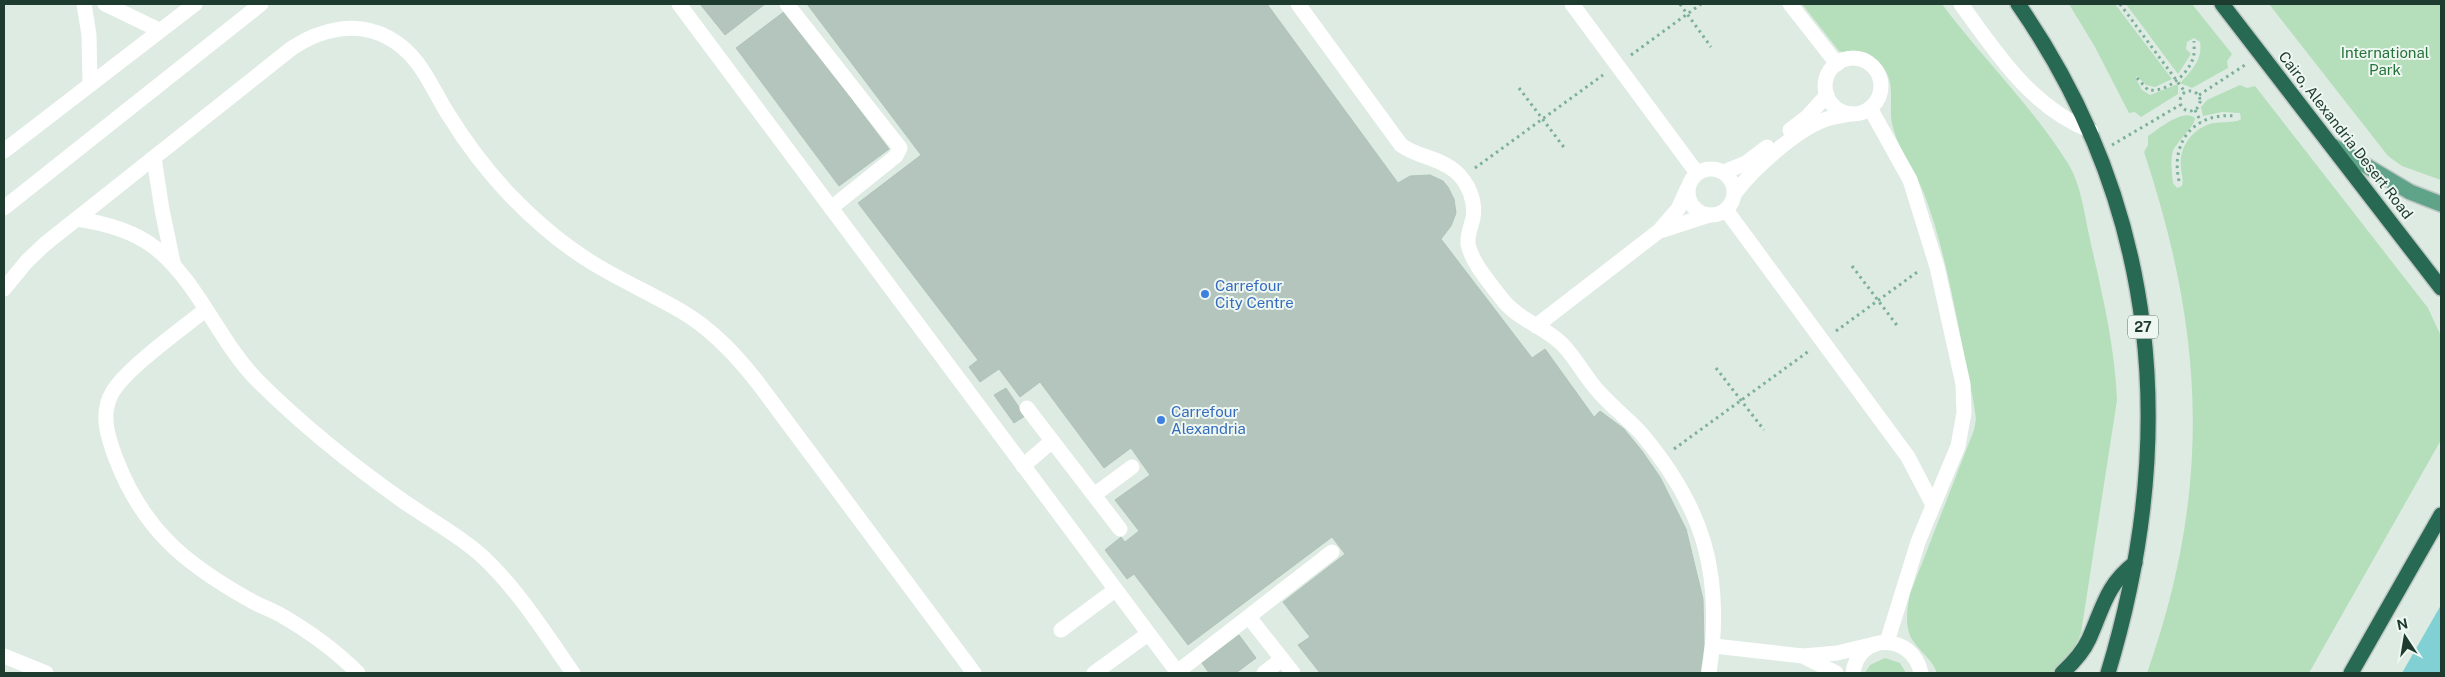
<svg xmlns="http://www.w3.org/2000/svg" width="2445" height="677" viewBox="0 0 2445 677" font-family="'Public Sans',sans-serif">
<rect width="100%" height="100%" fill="#deebe3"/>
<g fill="#b5debb">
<path d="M1802,4h140c41,55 91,103 127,161 12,21 15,47 20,70 12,54 26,110 28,165l-36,233 -9,20 -19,20h-116c-5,-14 -16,-20 -24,-32 -9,-13 -6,-32 -3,-47l64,-164 2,-11 -3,-20c-14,-66 -25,-141 -48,-203 -9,-25 -28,-47 -33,-73 -4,-20 5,-41 -11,-58 -11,-13 -28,-9 -42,-14z"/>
<polygon points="2069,4 2115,4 2172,79 2155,87 2146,85 2137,76 2136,79 2142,90 2150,95 2178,84 2178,94 2141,117 2135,112 2129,113 2095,47"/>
<path d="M2126,4h66l40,50 -5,7 1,7 -36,20 -12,-5c11,-11 23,-24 20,-41l-6,-4 -7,4 -1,7 5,5 -13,20z"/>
<polygon points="2269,4 2441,4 2441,180 2402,166 2388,156"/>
<path d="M2240,85l7,3 8,-2 173,222 13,28v104l-132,233h-162c65,-184 58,-338 -3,-521l4,-7v-9c11,-7 35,-28 47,-18 0,8 -18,23 -22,33 -3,10 -1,22 0,32l4,5 5,-2c2,-6 -1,-12 -1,-19 -2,-17 8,-34 24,-41 10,-6 32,-2 36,-7l-1,-6 -18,-1 -19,4 -2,-9 6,-7z"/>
<polygon points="1885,658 1900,663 1906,673 1865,673 1870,665"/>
</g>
<polygon fill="#81d1d4" points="2441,605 2441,673 2402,673"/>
<g fill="#b3c5bc" stroke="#b0c4b9">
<polygon points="700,4 765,4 725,35"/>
<polygon points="807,4 1267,4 1398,183 1410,176 1430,175 1443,181 1448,187 1454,199 1456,213 1451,226 1441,239 1532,358 1545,349 1594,417 1600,411 1624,429 1642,451 1660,477 1686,529 1703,599 1704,645 1700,673 1320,673 1298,645 1310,637 1283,602 1345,554 1332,537 1188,645 1134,574 1127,579 1105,550 1121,537 1125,542 1139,531 1115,500 1150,475 1131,448 1104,468 1040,382 1020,397 999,369 980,382 969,367 978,360 858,203 921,155"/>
<polygon points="785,11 889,149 839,186 736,48"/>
<polygon points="1006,388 1025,416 1014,423 994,395"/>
<polygon points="1239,635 1256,658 1236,673 1209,673 1202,663"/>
</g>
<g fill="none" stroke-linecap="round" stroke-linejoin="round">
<defs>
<polyline id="major" points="2333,146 2410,192 2441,204"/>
<g id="highway">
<path d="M2018,4c142,205 161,434 90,669"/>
<polyline points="2222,4 2441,288"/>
<path d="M2062,673c11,-10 21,-21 27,-34 14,-31 17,-54 46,-76"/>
<polyline points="2351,673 2441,515"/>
</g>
</defs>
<use href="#major" stroke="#c0c8c5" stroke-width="18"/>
<use href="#highway" stroke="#c0c8c5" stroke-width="18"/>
<g stroke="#7cb09a" stroke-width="3" stroke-dasharray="2.5 4" stroke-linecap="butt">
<polyline points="1680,4 1711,47"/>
<polyline points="2120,4 2185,92"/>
<polyline points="1631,55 1701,4"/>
<path d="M2137,78l11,12c17,3 38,-14 44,-29 3,-6 2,-13 2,-20"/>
<polyline points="1519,88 1566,150"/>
<circle cx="2190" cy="101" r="10"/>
<polyline points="2199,95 2248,63"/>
<polyline points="2195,110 2201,122"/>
<polyline points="2112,145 2180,105"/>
<polyline points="1475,168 1603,75"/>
<path d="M2179,181c-9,-40 16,-69 57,-65"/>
<polyline points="1852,266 1899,328"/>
<polyline points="1836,331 1920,270"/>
<polyline points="1716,368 1764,430"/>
<polyline points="1674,449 1809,351"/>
</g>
<g stroke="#fff" stroke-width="15">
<polyline points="84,4 89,35 90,84"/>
<polyline points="105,4 159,30"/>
<polyline points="679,4 1178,673"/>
<polyline points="787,4 900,148 896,156 831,208"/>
<path d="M1298,4l103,141c16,12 37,12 54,26 13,11 21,30 18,47 -2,9 -6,17 -5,26 4,20 23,40 34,55 16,21 42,27 60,45 14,14 23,33 37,48 12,14 28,26 41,40 64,75 84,143 69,241"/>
<polyline points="1572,4 1697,173"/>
<polyline points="1790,4 1837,64"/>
<path d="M1961,4c36,50 70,103 130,127"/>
<circle cx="1853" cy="86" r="28"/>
<polyline points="1870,108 1910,180 1937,267 1963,384 1964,413 1958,446 1918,542 1887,642"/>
<polyline points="1790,130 1807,117 1827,95"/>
<polyline points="4,151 195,4"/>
<polyline points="154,158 162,210 173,262"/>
<circle cx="1711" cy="192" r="23"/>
<polyline points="1724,172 1746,163 1767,147"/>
<path d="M1735,193c17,-23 61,-63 89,-73 8,-3 17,-4 26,-6"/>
<polyline points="4,208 261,4"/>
<polyline points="1726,210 1908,457 1933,505"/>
<path d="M77,219c27,4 55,11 77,28 45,35 64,94 104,134 44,44 94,84 145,120 27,19 56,34 80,56 36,34 62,76 90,116"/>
<polyline points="1663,230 1709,215"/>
<path d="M4,289l23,-28 18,-17 247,-196c29,-19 65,-28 97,-10 31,17 41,47 59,76 18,29 38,56 62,81 24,25 52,49 81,67 29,18 61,32 90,49 31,18 55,44 77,72l216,290"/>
<path d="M205,310c-23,19 -80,59 -93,83 -12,21 -4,45 4,66 27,70 68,104 132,140 10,6 21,10 31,15 28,16 56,36 79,59"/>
<polyline points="1536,326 1659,231 1678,209 1687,189"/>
<polyline points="1027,408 1120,529"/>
<polyline points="1023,466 1052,441"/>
<polyline points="1094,495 1132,467"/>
<polyline points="1249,617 1293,673"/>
<polyline points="1061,630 1115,590"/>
<polyline points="1714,646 1803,656 1837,653 1875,644"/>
<polyline points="4,656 46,673"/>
<polyline points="1805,657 1836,673"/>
<polyline points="1094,673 1148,634"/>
<polyline points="1176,673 1332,552"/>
<polyline points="1264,673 1282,659"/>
<path d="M1853,673c5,-41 60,-40 68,0"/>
</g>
<use href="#major" stroke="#5fa389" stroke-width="15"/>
<use href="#highway" stroke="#286954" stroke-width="15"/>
</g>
<g fill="#3f7fe0" stroke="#eef7f1" stroke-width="2">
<circle cx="1205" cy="294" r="5"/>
<circle cx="1161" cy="420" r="5"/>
</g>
<g text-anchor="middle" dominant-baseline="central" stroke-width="4" stroke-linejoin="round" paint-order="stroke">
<rect fill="#eef7f1" stroke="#5c736a" stroke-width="1" x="2128" y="315.5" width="30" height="23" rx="4"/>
<g font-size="14" font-weight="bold" fill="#1e3b30">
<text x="2143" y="327">27</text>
</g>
<g font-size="15" fill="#26743b" stroke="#eef7f1">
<text x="2385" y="52">International<tspan x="2385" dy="17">Park</tspan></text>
</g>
<g font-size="15" fill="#1e3b30" stroke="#eef7f1">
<text transform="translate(2346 135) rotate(52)">Cairo, Alexandria Desert Road</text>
</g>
<g font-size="15" fill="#366cbe" stroke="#eef7f1" text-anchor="start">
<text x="1215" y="285">Carrefour<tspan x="1215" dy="17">City Centre</tspan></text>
<text x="1171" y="411">Carrefour<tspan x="1171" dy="17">Alexandria</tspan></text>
</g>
</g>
<rect width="2445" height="677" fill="none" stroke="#1e3b30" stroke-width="10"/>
<g transform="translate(2405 637) rotate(348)" stroke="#eef7f1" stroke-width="4" paint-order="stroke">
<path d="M0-4L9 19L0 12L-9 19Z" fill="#1e3b30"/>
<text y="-8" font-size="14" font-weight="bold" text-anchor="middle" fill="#1e3b30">N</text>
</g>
</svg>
